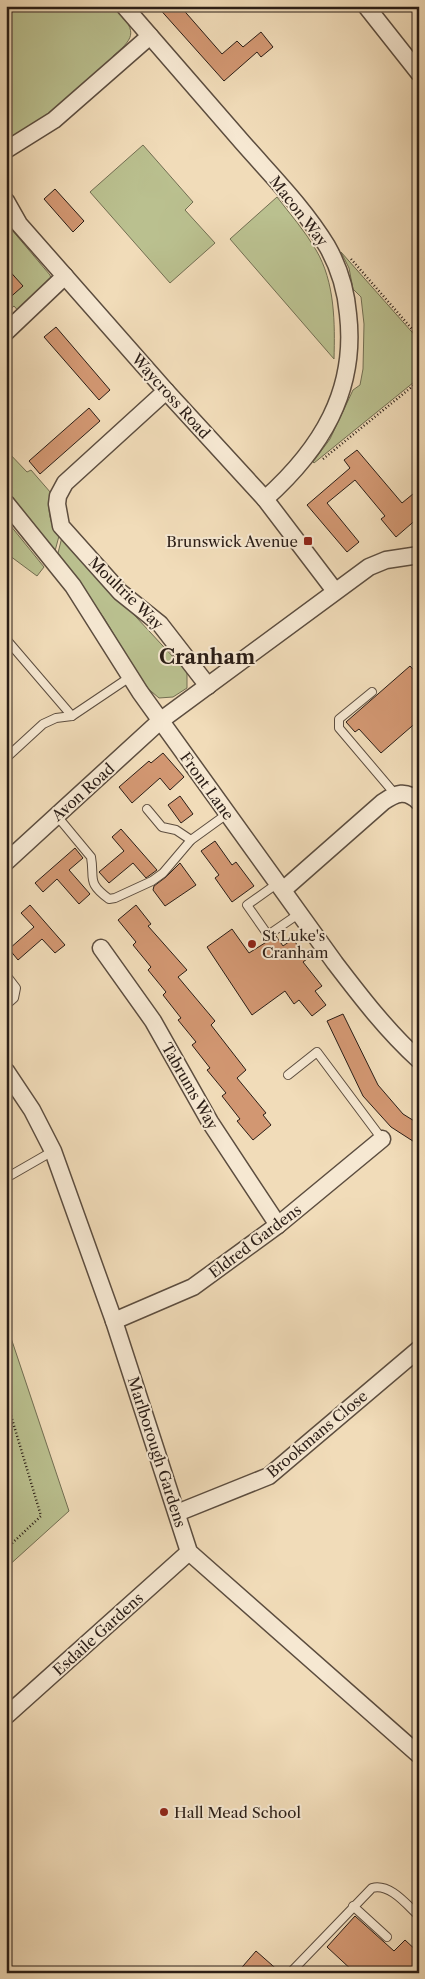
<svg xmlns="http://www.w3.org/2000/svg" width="425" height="1979" viewBox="0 0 425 1979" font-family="'Libre Caslon Text',serif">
<rect width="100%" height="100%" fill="#f1dcb9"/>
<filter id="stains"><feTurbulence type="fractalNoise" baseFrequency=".004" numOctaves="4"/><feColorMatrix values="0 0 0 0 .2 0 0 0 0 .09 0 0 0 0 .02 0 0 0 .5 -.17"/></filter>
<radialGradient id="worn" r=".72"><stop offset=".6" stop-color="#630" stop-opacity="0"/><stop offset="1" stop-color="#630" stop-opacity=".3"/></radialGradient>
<g fill="#bac08f" stroke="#726e52">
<path d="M6,6h111c17,26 21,29 -4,50l2,3 -66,57 -43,27z"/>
<polygon points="143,145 193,202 185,210 215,243 170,283 90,192"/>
<path d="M277,197c13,17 28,34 39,53 19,32 19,73 18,109l-104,-120z"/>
<polygon points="6,223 50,275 52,282 20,313 14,306 6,313"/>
<polygon points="341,252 419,340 419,378 314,463 313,462 330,439 353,390 360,385 363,369 364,324 361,297 353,289 349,268"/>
<path d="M6,450l21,22 4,-2 20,23c-4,17 -2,29 8,43l-4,15 -49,-59z"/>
<polygon points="6,520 44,567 37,576 6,553"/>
<polygon points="62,537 187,672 187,688 173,697 159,698 145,686 104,618 58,553"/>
<polygon points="6,1323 69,1511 6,1568"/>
</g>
<g fill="#d29772" stroke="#2a1d16">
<polygon points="157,6 180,6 222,54 237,41 243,47 261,32 273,47 261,57 257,52 224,81"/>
<polygon points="55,189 84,221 73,232 44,199"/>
<polygon points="6,267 23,286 6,301"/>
<polygon points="56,327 110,390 99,400 44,337"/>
<polygon points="89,408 100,421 40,474 29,461"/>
<polygon points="357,450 402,503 419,489 419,517 396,537 381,519 385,516 355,480 327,503 359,542 347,552 307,505 350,468 344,460"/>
<polygon points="410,666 419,676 419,720 381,753 359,729 355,732 346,722"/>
<polygon points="163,753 184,777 170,790 160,778 132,803 119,787 149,761 151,763"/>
<polygon points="180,796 193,814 181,823 168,805"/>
<polygon points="121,829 157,870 146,878 133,863 109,883 99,872 124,851 112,837"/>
<polygon points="215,841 232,865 236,862 254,886 232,902 215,878 219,875 201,851"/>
<polygon points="75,848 83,858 69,870 90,894 79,904 57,879 43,892 35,883"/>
<polygon points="180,863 196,885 165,906 153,890 154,886 166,877"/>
<polygon points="30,905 65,945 55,953 42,939 18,960 9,949 34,927 21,913"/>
<polygon points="136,905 151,924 148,926 187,970 178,977 215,1021 211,1025 246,1070 237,1078 266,1113 263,1115 271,1125 253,1140 237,1121 240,1119 222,1096 226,1093 207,1070 210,1068 192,1045 196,1042 178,1020 181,1018 163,995 166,992 148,970 151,967 133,945 136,942 118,920"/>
<polygon points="232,929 249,953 276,936 283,946 293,939 307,959 303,962 322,986 315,991 326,1005 312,1016 299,1000 294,1004 285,991 252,1015 207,947"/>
<polygon points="343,1014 378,1085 403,1114 419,1124 419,1145 391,1127 363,1096 327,1021"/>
<polygon points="355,1916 394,1951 405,1940 419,1953 419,1973 355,1973 327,1947"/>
<polygon points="256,1951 281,1973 237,1973"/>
</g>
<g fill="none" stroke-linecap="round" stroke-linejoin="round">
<defs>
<g id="lane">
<polyline points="6,639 72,716"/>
<polyline points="372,692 339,719 339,728 395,794"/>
<polyline points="6,758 43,724 56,718 72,716 130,677"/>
<polyline points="147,809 162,827 176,830 191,840"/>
<path d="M57,816l34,41c4,22 -5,25 18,42l6,-1 37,-17 11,-8 28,-33 36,-26"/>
<polyline points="278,883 247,905 268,935 300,913"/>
<polyline points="6,975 16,988 14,998 6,1005"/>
<polyline points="288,1075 317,1052 382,1139"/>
<polyline points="6,1178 53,1151"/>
<polyline points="353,1906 387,1937"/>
<path d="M290,1973l82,-85c18,-5 35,17 47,28"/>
</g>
<g id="street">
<path d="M124,6c40,46 80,92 119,137 29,33 61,65 84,103 12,21 19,45 21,68 9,77 -27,135 -83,185"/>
<polyline points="366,6 419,73"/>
<polyline points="6,150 54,120 150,36"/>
<polyline points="6,201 19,224 166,391 265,499 335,591"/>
<polyline points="6,332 65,276"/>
<polyline points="166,391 65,483 58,496 57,504 61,526 120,592 160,624 208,686"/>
<path d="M6,503l67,83 67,106 195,271c26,34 52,68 84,97"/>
<polyline points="6,862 160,721 369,567 386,560 419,555"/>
<path d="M283,890l100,-88c13,-9 23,-13 36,0"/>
<polyline points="101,948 153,1021 210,1122 278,1225"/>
<polyline points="6,1071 32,1110 53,1151 114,1321 189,1552 419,1755"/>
<polyline points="114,1321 193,1287 278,1225 382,1139"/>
<polyline points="177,1513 269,1476 419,1349"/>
<polyline points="6,1716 189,1552"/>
</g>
</defs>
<use href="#lane" stroke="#5c4d3f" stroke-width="10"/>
<use href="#street" stroke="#5c4d3f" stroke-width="19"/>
<g stroke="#2a1d16" stroke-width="2.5" stroke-dasharray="1 2.5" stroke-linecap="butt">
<polyline points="351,259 419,337"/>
<polyline points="323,459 419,381"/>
<polyline points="6,1399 41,1516 6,1549"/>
</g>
<use href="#lane" stroke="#f6e8d2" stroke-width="8"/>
<use href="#street" stroke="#f6e8d2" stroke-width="16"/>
</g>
<g fill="#8f2418" stroke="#f6e8d2" stroke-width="2">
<rect x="303" y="536" width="10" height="10" rx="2.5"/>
<circle cx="252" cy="944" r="5"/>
<circle cx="164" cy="1812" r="5"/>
</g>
<g text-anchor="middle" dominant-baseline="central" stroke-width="4" stroke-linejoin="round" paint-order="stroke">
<g font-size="15" fill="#2a1d16" stroke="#f6e8d2">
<text transform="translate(299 211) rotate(52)">Macon Way</text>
<text transform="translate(171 396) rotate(48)">Waycross Road</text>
<text transform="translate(126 593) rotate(44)">Moultrie Way</text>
<text transform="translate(207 786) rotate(54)">Front Lane</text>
<text transform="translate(83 792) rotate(-42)">Avon Road</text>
<text transform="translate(190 1086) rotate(60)">Tabrums Way</text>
<text transform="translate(255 1241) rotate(-37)">Eldred Gardens</text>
<text transform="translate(317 1434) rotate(-40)">Brookmans Close</text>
<text transform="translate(157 1452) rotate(72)">Marlborough Gardens</text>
<text transform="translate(98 1634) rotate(-42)">Esdaile Gardens</text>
</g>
<g font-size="15" fill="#2a1d16" stroke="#f6e8d2" text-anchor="start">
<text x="298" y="541" text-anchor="end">Brunswick Avenue</text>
<text x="262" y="935">St Luke's<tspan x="262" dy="17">Cranham</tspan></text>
<text x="174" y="1812">Hall Mead School</text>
</g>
<g font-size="20" font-weight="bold" fill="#2a1d16" stroke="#f6e8d2">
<text x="207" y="657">Cranham</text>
</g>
</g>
<rect width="425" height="1979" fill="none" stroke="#f1dcb9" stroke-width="25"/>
<rect x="8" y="8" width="410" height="1964" fill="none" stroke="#2a1d16" stroke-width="2.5"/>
<rect x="12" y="12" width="400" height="1954" fill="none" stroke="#2a1d16"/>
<rect width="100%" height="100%" filter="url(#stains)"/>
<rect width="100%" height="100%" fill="url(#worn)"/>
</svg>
